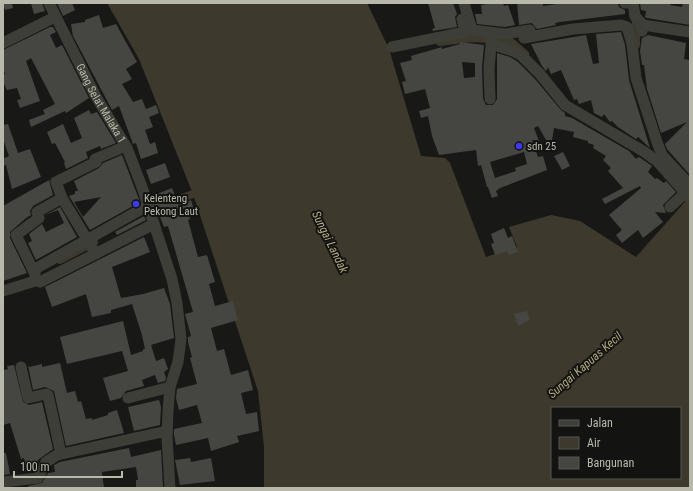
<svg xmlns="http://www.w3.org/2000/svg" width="693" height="491" viewBox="0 0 693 491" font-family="'Roboto Condensed',sans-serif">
<rect width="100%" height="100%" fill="#181917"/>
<path fill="#3d392d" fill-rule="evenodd" d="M107,3h260l22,46 32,107 24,2 5,5 36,94 31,-10 -8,-20 42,-12 29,6 56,36 54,-61v292h-426v-41l-6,-56 -65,-197 -54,-135zM552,408h128v70h-128z"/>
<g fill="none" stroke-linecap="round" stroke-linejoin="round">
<g stroke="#3d392d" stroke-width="8">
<polyline points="633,15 636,21 636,45"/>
<polyline points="440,42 471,38 509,40 525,54"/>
<polyline points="145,211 193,194"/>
<polyline points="60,260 94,242"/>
</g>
</g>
<g fill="#454641" fill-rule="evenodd">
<polygon points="3,3 12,3 13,8 5,10"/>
<polygon points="31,3 42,3 45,11 34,14"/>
<polygon points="57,3 72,3 75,10 63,16"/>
<polygon points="428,3 453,3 457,14 455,17 457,27 433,31 432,29 435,28"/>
<polygon points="493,3 503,3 504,6 508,5 515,25 505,27 477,24 475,14 482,14 481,5"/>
<polygon points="517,3 543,3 543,6 563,3 618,3 619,7 625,10 625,14 560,22 555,23 556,25 537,29 532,23 519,25"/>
<polygon points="640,3 670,3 670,5 682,7 683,3 690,3 690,25 647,18 645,17 646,11 641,10"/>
<polygon points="99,15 103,28 116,24 137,62 126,69 132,79 122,84 133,102 142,99 146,109 156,105 159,113 149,117 153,127 145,130 150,144 155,142 158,153 141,159 136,143 133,144 119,106 112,110 73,36 71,24 85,22 85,20"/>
<polygon points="50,27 53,27 56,32 50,35 56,48 62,45 89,98 66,113 65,111 31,127 29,120 45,114 43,110 55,104 31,58 26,61 40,101 20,108 17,100 21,99 17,88 7,90 3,82 3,76 5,74 3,68 3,50"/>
<polygon points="621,32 625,45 629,80 650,148 638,137 636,139 618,127 612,121 610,122 604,114 602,117 594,113 591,100 579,104 577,99 574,100 561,70 551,74 548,67 546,71 542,66 531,44 586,35 593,64 599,63 596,34"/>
<polygon points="648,35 686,43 684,59 690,60 690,175 667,149 665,144 687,122 661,133 647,89 644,65 642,65 640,51 642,38"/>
<path d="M460,42l24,3 -2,23 1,31 3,6h7l4,-6v-46l13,4 8,5 17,17 25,30 5,4v3l7,2 57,33 7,8 3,-2 13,9 -4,6 7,7 2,-1 7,5 2,-2 10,11 -13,13 3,8 -11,-1 8,10 -20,16 -5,-8 -16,13 -6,-8 6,-5 -13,-15 32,-27 -1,-2 -35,18 -3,-5 21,-11 -15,-17 3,-3 -8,-8 3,-4 -13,-8 1,-3 -6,-2v-2l-15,-4 1,-5 -20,-4 -2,12h-6l-8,-14 -4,2 5,13 -7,-1 6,17 5,-1 4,14 -47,18 -4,3 2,5 -6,2 -4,-11h-1l-6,-22 -3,1 -2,-16 -37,5 -7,-19 -4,-20 -7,2 -2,-7 11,-3 -5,-19 -20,5 -3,-12 4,-1 -6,-18 12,-3 -1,-4 31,-9v2l18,-5zM462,62l13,1v14l-11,1zM524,152l3,12 -12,4 1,3 -21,7 -5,-16z"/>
<polygon points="89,110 91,114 97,112 116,143 101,149 100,146 86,152 88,158 66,169 64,163 65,162 55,143 52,144 47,132 63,124 71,143 82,138 74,118"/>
<polygon points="8,124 18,153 30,149 41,177 12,189 6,165 3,166 3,159 9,156 3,139 3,125"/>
<polygon points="563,152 570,166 562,170 554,156"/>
<path d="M122,155l18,47 -50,28 -21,-34 6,-2v-3h3l-4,-10 25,-13 4,-5zM101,197l-18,20 -9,-15z"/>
<polygon points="165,163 170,177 151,184 146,170"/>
<polygon points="49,180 53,195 33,206 30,211 31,215 26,218 10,232 10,238 27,273 3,281 3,206"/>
<polygon points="172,188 179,205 191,200 194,210 188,212 190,219 188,220 198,257 207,255 215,282 209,284 215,306 233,301 238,320 211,328 217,351 224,349 231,375 248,370 253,390 241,393 246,414 257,412 259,431 237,436 239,442 211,451 208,438 176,445 174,435 174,429 202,423 197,405 179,410 176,398 177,389 197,384 190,358 192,357 188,342 188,337 191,336 185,314 193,312 168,226 164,227 152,196"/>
<polygon points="60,207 77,237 36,260 28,243 32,241 29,234 42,224 46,232 64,223 58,210 45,215"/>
<polygon points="144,216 146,220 117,235 115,232"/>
<polygon points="504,228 508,238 512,236 518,252 509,255 507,251 495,255 491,244 494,243 491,234"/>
<polygon points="144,237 150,252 112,267 121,298 143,294 164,288 170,304 174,338 151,345 156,361 164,358 168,369 164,372 166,378 165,381 158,383 155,375 142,380 144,386 126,391 121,398 110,401 103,378 128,371 122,351 67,364 60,337 123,321 131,355 143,351 143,349 145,349 142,335 132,304 111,310 111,313 92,317 86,294 52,307 45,287"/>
<polygon points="527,311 530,320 518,326 514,314"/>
<polygon points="60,363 67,393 75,391 78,402 81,401 86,419 92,418 92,420 108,415 108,413 117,410 124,433 66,446 54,391 45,387 33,390 28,365 29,367 42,364 42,367"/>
<polygon points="14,365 23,402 29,405 42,402 53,449 38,460 33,471 27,472 24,458 21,459 10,423 3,425 3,370 8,369 7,366"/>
<polygon points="159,400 161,407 160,425 134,431 128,407"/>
<polygon points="129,448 131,457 161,450 163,488 136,488 136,480 138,480 136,467 102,472 104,488 28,488 28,486 42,483 48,473 55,472 54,465 60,462"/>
<polygon points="3,453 6,453 10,474 3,475"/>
<polygon points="190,458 191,462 211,458 215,481 180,485 175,460"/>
</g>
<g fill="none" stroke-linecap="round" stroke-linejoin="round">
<g stroke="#3d3e38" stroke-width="11">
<path id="s1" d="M49,3l46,92 32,53 15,39 30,92 5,24 4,36 -3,23 -8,25 -2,24 -1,26 3,51"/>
<polyline points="464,3 472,30 505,34 530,30"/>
<polyline points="625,3 633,3 635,16 643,25 642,31"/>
<polyline points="643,25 690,32"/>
<polyline points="524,31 524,38 573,29 621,25 627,27 632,44 636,78 657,142 662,155 690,185"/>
<polyline points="3,43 55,17"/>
<polyline points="491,44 513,51 522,56 540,74 565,105 643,151 657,161 690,198"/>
<polyline points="392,47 465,32 462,19"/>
<polyline points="490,99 489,68 492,36"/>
<polyline points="670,207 684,194 682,189"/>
<polyline points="96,254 62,198 56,182 96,162 95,159 126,146"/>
<polyline points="34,272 16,235 39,218 37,212 62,198"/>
<polyline points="36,280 40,282 154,224"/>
<polyline points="3,291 35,281 35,269 147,206"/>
<polyline points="21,367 28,398 46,394 48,395 61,454"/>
<polyline points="128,398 170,387"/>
<polyline points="3,482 38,478 46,462 57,455 167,431"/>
</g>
</g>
<g fill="#3b3aee" stroke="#131412" stroke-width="1.5">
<circle cx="519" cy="146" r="4"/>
<circle cx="136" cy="204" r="4"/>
</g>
<g text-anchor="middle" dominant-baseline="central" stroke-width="4" stroke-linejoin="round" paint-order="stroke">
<g font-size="11" fill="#b8b9aa" stroke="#131412">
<text stroke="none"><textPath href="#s1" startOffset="113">Gang Selat Malaka 1</textPath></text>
</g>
<g font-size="11" fill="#b8b9aa" stroke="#131412" text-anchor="start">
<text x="527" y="146">sdn 25</text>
<text x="144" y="198">Kelenteng<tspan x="144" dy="13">Pekong Laut</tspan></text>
</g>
<g font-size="12" font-style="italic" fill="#b3a981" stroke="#131412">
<text transform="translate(330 242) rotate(64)">Sungai Landak</text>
<text transform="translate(585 365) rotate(-41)">Sungai Kapuas Kecil</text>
</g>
</g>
<rect width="693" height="491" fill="none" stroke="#b8b9aa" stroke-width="8"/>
<rect x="551" y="407" width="130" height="72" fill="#131412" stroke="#55564f"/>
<rect x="559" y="420" width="20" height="6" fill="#3d3e38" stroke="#55564f"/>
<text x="587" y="427" font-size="12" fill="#b8b9aa">Jalan</text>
<rect x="559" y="437" width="20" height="12" fill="#3d392d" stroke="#55564f"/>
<text x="587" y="447" font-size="12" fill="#b8b9aa">Air</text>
<rect x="559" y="457" width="20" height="12" fill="#454641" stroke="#55564f"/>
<text x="587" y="467" font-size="12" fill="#b8b9aa">Bangunan</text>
<path d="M14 471v6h108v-6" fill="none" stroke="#b8b9aa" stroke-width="2"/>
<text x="20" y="471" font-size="12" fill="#b8b9aa" stroke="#131412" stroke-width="3" paint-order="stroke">100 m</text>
</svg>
